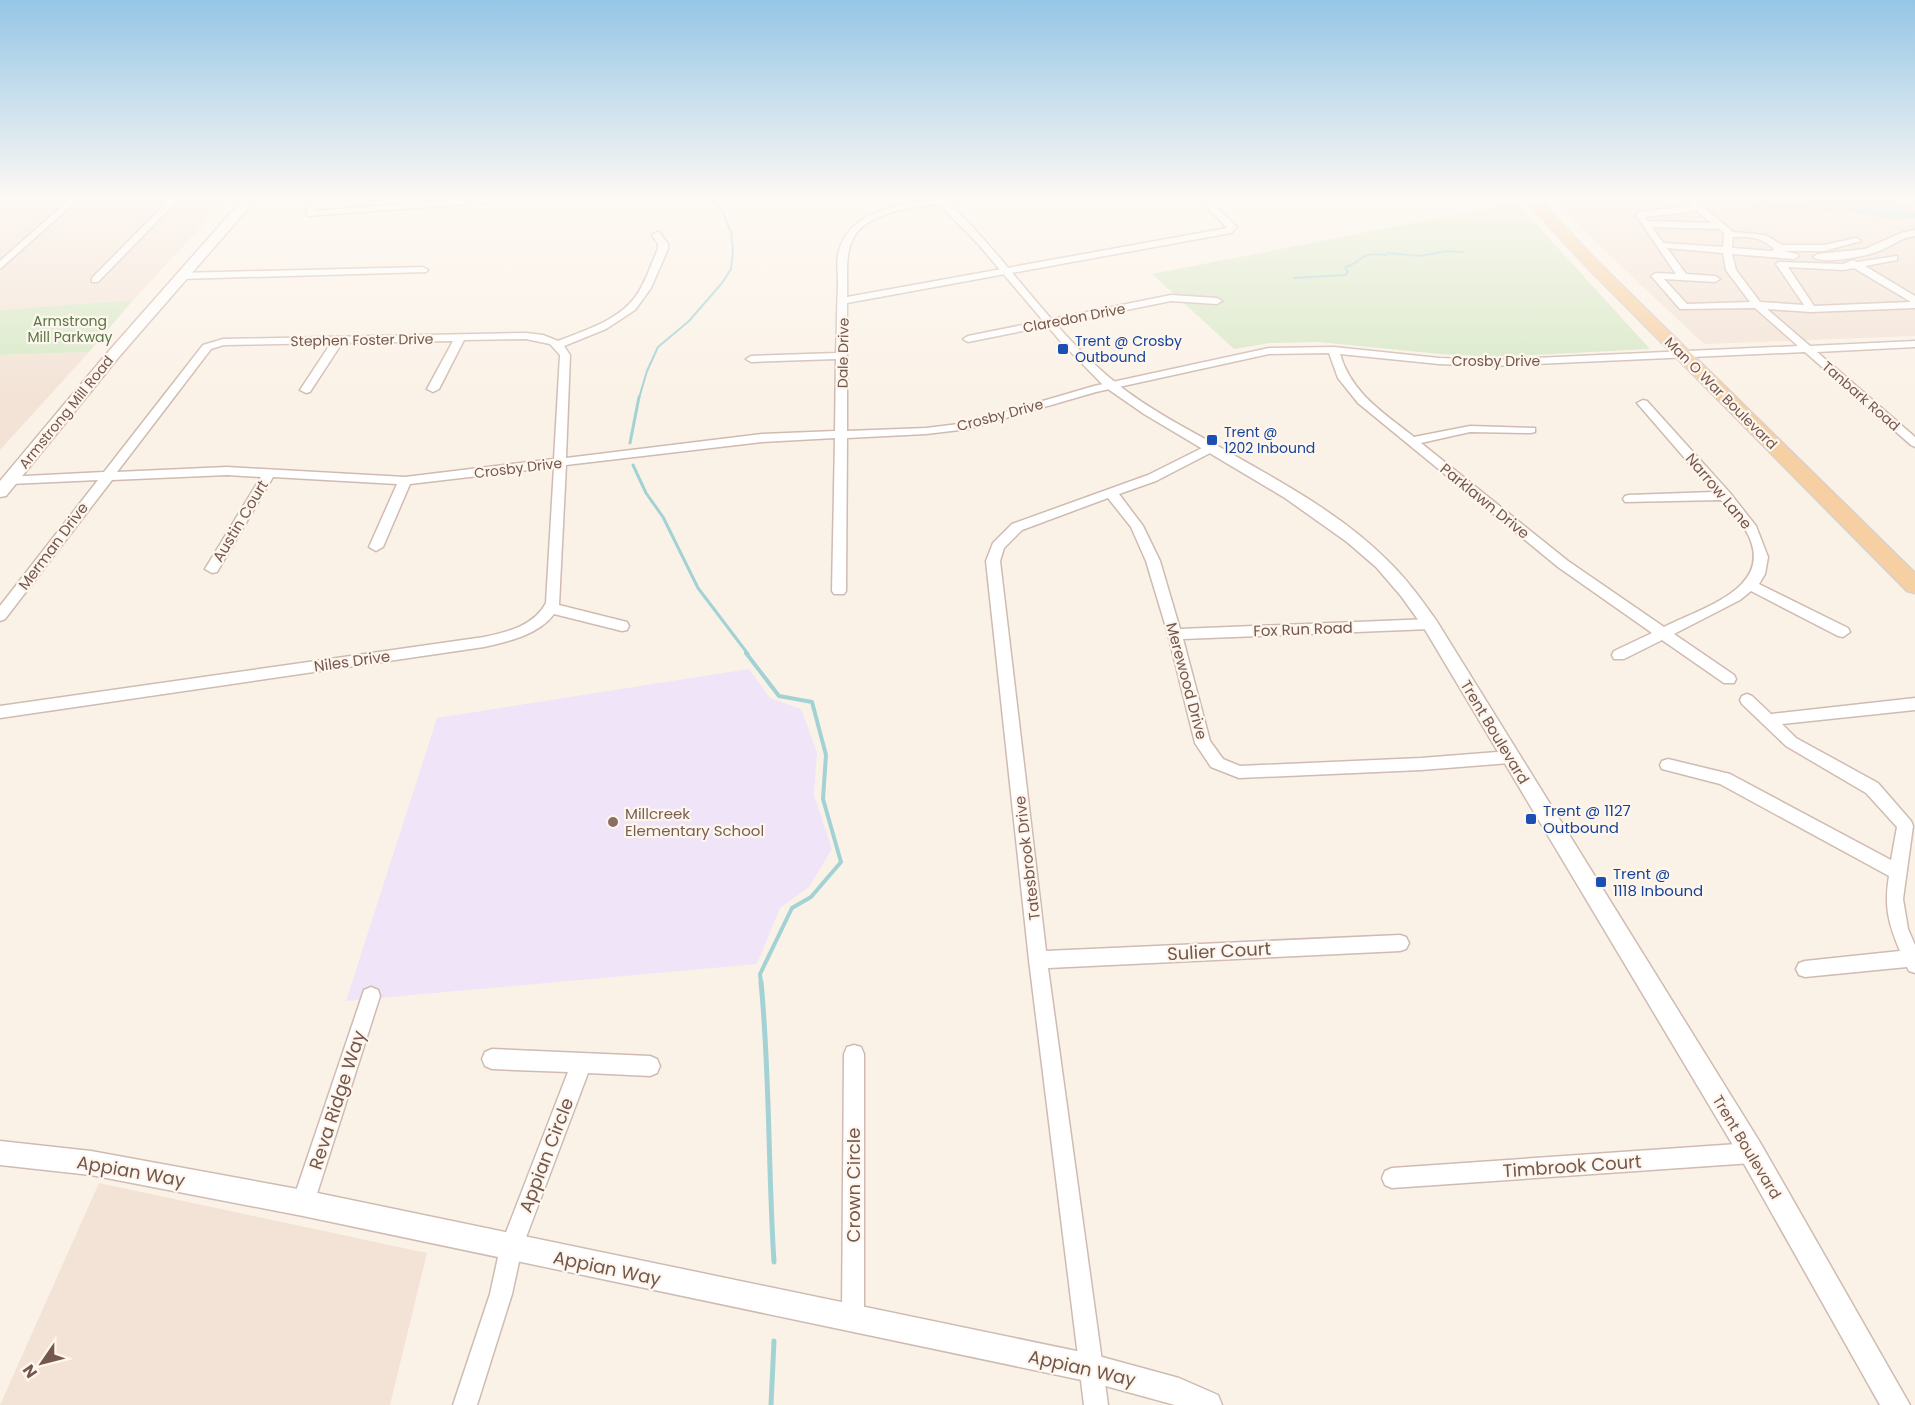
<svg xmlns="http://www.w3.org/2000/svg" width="1915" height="1405" viewBox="0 0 1915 1405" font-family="Poppins,sans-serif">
<rect width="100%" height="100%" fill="#fbf2e7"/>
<g fill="#f3e3d6">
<polygon points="0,198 228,198 133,300 0,310"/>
<polygon points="1553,198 1915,198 1915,336 1704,344 1606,252"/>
<polygon points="89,352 0,450 0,355"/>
<polygon points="99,1183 427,1253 390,1405 0,1405"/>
</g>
<polygon fill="#efe4f8" points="749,669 770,698 801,709 817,752 814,795 832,849 809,887 780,908 757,964 346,1001 437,718"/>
<g fill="#d7e8c6">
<polygon points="1517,203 1650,349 1494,357 1440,354 1318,342 1270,343 1234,349 1152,274"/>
<polygon points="133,300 89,352 0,355 0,310"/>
</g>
<polygon fill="#bce2e4" stroke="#a3d2d5" stroke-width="1.5" points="1741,198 1849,201 1885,198 1903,205 1915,214 1915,217 1888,218 1839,208 1828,210 1785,207 1758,210"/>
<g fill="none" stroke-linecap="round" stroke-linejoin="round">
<g stroke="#a3d2d5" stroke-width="2">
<path d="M1294,278l51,-3 3,-3 -3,-5c20,-5 12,-16 41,-12l1,-2 33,3 26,-5 17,1"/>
<polyline points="639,398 647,371 658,347 689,321 722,283 731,269 733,250 731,232 722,211 712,198"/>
</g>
<g stroke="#a3d2d5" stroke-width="3">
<polyline points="630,443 639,397"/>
<polyline points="633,465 646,493 663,517 698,588 748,654"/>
</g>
<polyline stroke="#a3d2d5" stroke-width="4" points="746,653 779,696 812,702 826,755 823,799 841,862 811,897 792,908 760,974 761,983"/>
<g stroke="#a3d2d5" stroke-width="5">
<path d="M761,982c9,93 7,187 13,280"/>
<polyline points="771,1405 774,1341"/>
</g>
<defs>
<g id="minor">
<polygon points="71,198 80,198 0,269 0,261"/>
<polygon points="171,198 180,198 98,282 92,282 92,278"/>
<polygon points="315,198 324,198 315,211 476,198 514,198 510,201 308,216 306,211"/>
<path d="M954,198h45l-4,3c-36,2 -121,1 -141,36 -10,17 -6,41 -7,60l380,-69 -29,-30h9l30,29 -6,6 -384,70v128l79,-3 41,-5 127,-37 175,-38 65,-1 105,11 52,2 307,-14 -43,-38 -75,1 -27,-31 -2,-2 5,-3 20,1 -40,-59 4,-3 52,-6 -9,-8h10l40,34 32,3 17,10h42l32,-7 5,3 -37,10h-41l14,3 2,2 -5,3 -62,-5 4,16 24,32 44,3 -28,-41 2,-2 65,2 10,-4 4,2 40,-6v4l-32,6 50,30v12l-104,4 -44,-3 43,37 105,-5v6l-98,5 98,85v10l-4,-2 -106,-93 -314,14 -52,-2 -99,-10c11,39 44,59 74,83l56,-11 65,2v4l-4,1 -61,-1 -49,11 147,118 96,66c39,-20 116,-40 81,-98 -6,-11 -16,-20 -24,-29l-96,2 -2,-3 2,-3 4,-1 85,-3 -77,-89 6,-3 4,1 83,92 26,33 12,31 -3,17 -6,10 89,44 2,4 -7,5 -5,-1 -87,-45 -11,9 -66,34 60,41 2,4 -2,4h-10l-62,-43 -38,19h-10l-2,-4 2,-4 38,-18 -94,-66 -200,-164 -20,-25 -9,-25 -60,1 -173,38 -128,37 -42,5 -79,4 -1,153 -2,3h-10l-2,-3 3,-153 -73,4 -196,23 -7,140 68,17 2,4 -2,4 -5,1 -68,-17c-16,21 -44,27 -70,33l-484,71v-12l484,-69c23,-5 50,-11 62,-34l8,-136 -144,17 -27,63 -7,4 -7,-4 28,-63 -124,-7 -56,95 -5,1 -7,-4 56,-92 -34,-2 -115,5 -107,139 -5,2v-15l98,-126 -88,4 -4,-1v-6l98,-5 99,-127 20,-6 303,-6 17,2 15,6c27,-11 60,-20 78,-45 10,-14 15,-32 22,-47v-5l-6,-9 5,-3 3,1 8,11v5l-17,39 -16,22 -29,19 -42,17 6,9 -4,103 196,-24 73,-3 1,-72 -85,3 -5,-3 5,-3 85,-3c1,-23 1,-47 2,-70 0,-10 -2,-23 1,-32 12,-46 76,-49 115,-53zM1697,211l15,12 -64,-2 -3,-4zM1652,227l67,2 5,4 -1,14 -60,-4zM1733,237c16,-1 29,0 41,12l-1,2 -41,-3zM1667,248l56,5 3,17 24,32 -63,2 -23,-25 51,3 5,-3 -5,-3 -29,-2zM1788,267l55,3 11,-2 57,34 -97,4zM526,339l24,5 10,11 -6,104 -149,18 -178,-10 -110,5 94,-123 13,-4 107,-2 -31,47 6,3 4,-1 32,-49 111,-2 -26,48 6,3 6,-3 25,-49z"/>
<path d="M1915,230v6c-13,1 -23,10 -36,15 -13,5 -54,14 -66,6l5,-3 47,-5 36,-16z"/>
<polygon points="423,267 428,270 426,272 180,279 175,276 180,273"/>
<polygon points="1171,295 1217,298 1222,301 1217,304 1171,301 968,342 963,339 968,336"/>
<polygon points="1210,444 1216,448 1214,451 1156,481 1119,494 1143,526 1160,561 1180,629 1430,619 1437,624 1430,629 1183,639 1210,741 1223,759 1240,766 1421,758 1510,751 1516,753 1518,757 1516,761 1510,763 1421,770 1239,778 1211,767 1195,743 1168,634 1146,561 1131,527 1108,498 1022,530 1004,548 1000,561 1046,951 1400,935 1406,937 1409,943 1406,949 1400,951 1048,968 1108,1405 1084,1405 1029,960 986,561 993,543 1012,524 1148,475"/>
<path d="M1747,694l5,2 19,18 144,-16v12l-133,14 14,14 82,45 33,38 2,5 -10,73 5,30 7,16v28l-6,-2 -2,-4 -102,10 -6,-2 -3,-6 3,-6 6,-2 95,-10c-12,-28 -16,-46 -11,-75l-169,-92 -58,-15 -2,-4 2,-4 6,-2 62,15 161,86 6,-33 -31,-34 -80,-47 -44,-42 -2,-4 2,-4z"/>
<polygon points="371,987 378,990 380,996 314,1203 311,1211 303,1214 295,1211 292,1203 362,996 364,990"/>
<polygon points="854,1045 861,1047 864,1054 864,1317 861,1325 853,1328 845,1325 842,1317 844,1054 847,1047"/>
<polygon points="492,1049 650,1056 657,1059 660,1066 657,1073 650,1076 588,1073 522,1248 512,1294 477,1405 453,1405 490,1294 500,1248 568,1072 492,1069 485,1066 482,1059 485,1052"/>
<polygon points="1752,1143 1759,1146 1762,1153 1759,1160 1752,1163 1392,1188 1385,1185 1382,1178 1385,1171 1392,1168"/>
</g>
<g id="tertiary">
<path d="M933,198h11c63,59 109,136 177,189 30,23 64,41 97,59 59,34 121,66 169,114 19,18 34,39 49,60l325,524 149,261h-30l-137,-243 -319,-534 -23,-32 -25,-29 -29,-25 -62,-44 -141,-84 -39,-27 -44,-45 -82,-97z"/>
<polygon points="0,1141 91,1151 303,1190 1091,1354 1179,1378 1218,1395 1222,1405 1175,1405 1091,1382 303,1216 91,1175 0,1165"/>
</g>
<polygon id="secondary" points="244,198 257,198 118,358 6,496 0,497 0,481 108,352"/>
<polygon id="primary" points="1523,198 1538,198 1594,258 1915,573 1915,593 1907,591 1584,264"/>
</defs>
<use href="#minor" stroke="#cfbbb1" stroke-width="3"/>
<use href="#tertiary" stroke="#cfbbb1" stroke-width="3"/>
<use href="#secondary" stroke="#d1baae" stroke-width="3"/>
<use href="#primary" stroke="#d8d0cd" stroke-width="3"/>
<use href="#minor" fill="#fff" fill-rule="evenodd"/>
<use href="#tertiary" fill="#fff" fill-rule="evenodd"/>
<use href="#secondary" fill="#fff" fill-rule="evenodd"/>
<use href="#primary" fill="#f6d0a3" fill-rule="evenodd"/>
</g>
<linearGradient id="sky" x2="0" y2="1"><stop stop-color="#96c6e6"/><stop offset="0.5" stop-color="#fdf9f4"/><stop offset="1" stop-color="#fdf9f4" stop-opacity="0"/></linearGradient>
<rect width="1915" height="395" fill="url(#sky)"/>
<g fill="#1a4fb4" stroke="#fef6ed" stroke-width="2">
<rect x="1057" y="343" width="12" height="12" rx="3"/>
<rect x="1206" y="434" width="12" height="12" rx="3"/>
<rect x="1525" y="813" width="12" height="12" rx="3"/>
<rect x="1595" y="876" width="12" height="12" rx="3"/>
</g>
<circle fill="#8d6e63" stroke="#fef6ed" stroke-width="2" cx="613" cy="822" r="6"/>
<g text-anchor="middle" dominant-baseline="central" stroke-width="4.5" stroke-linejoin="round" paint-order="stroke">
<g font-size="14" fill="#74574d" stroke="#fef6ed">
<text transform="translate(1074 318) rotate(-11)">Claredon Drive</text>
<text transform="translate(362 340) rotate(-1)">Stephen Foster Drive</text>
<text transform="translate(843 353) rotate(-89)">Dale Drive</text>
<text x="1496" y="361">Crosby Drive</text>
<text transform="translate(1721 393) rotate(45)">Man O War Boulevard</text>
<text transform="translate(1861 396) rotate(41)">Tanbark Road</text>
<text transform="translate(66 412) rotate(-51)">Armstrong Mill Road</text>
<text transform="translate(1000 415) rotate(-15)">Crosby Drive</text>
<text transform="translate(518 468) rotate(-7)">Crosby Drive</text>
</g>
<g font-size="14" fill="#597845" stroke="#fef6ed">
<text x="70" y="321">Armstrong<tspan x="70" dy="16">Mill Parkway</tspan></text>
</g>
<g font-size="14" fill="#164399" stroke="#fef6ed" text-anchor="start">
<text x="1075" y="341">Trent @ Crosby<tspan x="1075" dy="16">Outbound</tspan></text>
<text x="1224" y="432">Trent @<tspan x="1224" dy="16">1202 Inbound</tspan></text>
</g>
<g font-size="15" fill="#74574d" stroke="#fef6ed">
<text transform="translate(1719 491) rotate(50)">Narrow Lane</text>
<text transform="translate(1485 501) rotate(39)">Parklawn Drive</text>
<text transform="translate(240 521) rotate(-59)">Austin Court</text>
<text transform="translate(53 546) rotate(-53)">Merman Drive</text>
<text transform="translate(1303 629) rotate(-2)">Fox Run Road</text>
<text transform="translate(352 661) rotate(-8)">Niles Drive</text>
<text transform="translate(1187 681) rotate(75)">Merewood Drive</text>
<text transform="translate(1495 732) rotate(59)">Trent Boulevard</text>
<text transform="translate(1027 858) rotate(-97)">Tatesbrook Drive</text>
<text transform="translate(1747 1147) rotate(59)">Trent Boulevard</text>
</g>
<g font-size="15" fill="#164399" stroke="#fef6ed" text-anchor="start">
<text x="1543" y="810">Trent @ 1127<tspan x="1543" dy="17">Outbound</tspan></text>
<text x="1613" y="873">Trent @<tspan x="1613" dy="17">1118 Inbound</tspan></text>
</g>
<g font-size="15" fill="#785e54" stroke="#fef6ed" text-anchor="start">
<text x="625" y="813">Millcreek<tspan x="625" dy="17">Elementary School</tspan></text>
</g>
<g font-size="18" fill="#74574d" stroke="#fef6ed">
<text transform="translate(1219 951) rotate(-3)">Sulier Court</text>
<text transform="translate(337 1100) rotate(-72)">Reva Ridge Way</text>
<text transform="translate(546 1155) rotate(-69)">Appian Circle</text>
<text transform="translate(1572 1166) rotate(-4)">Timbrook Court</text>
<text transform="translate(131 1171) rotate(10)">Appian Way</text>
<text transform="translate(853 1185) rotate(-90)">Crown Circle</text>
<text transform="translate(607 1268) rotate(12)">Appian Way</text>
<text transform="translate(1082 1368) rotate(13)">Appian Way</text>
</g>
</g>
<g transform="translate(42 1363) rotate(235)" stroke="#fef6ed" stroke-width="4.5" paint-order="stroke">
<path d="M0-4.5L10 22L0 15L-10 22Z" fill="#74574d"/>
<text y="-9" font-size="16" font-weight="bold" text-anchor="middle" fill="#74574d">N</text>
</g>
</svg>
